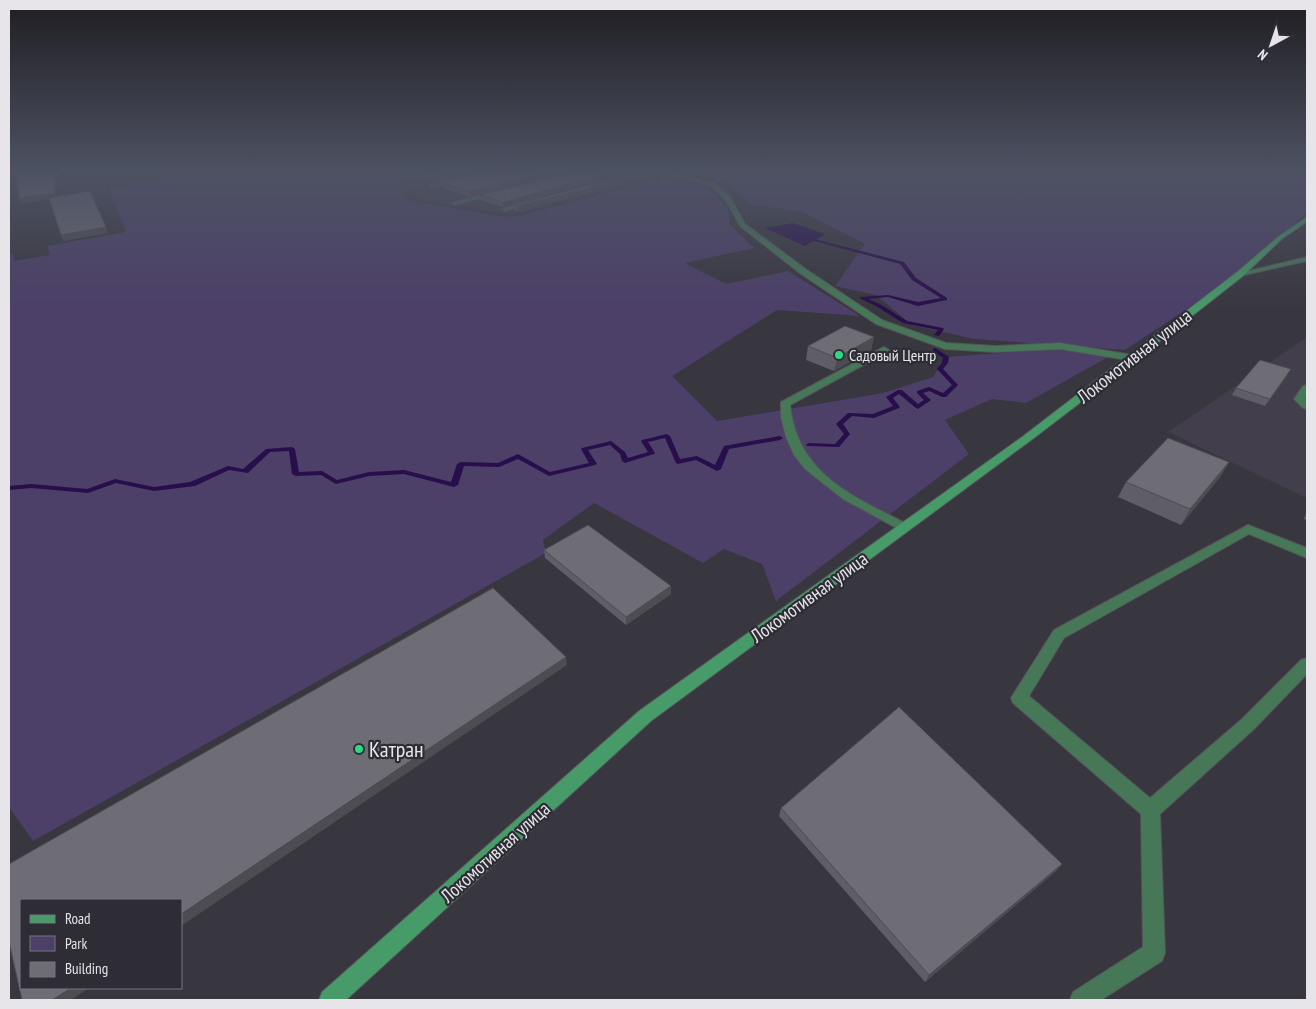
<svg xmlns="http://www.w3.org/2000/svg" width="1316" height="1009" viewBox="0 0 1316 1009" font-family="'PT Sans Narrow',sans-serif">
<rect width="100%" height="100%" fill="#38363e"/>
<g fill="#423e4c">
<polygon points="407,170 687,170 514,215 402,197 393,173"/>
<polygon points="1307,337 1307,498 1168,432"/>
</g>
<g fill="#4c3f68">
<polygon points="160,170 399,170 407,200 505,217 523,215 670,176 706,186 728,209 730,225 754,248 685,263 726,284 788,271 860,316 777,310 672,376 717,421 883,393 933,377 946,357 1055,349 1108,357 1026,403 992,399 945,420 969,454 776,601 762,564 724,549 703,563 594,503 543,540 546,553 33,841 9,807 9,254 13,253 14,261 50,255 47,246 126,232 109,189 162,180"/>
<polygon points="692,170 1307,170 1307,212 1240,274 1125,350 974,339 912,325 876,295 835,286 865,244 802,212 749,204 726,182 682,172"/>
</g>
<polygon fill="#290e4c" points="793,223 825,234 805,246 765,228"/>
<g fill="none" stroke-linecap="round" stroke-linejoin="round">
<g fill="#290e4c" fill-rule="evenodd">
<polygon points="815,239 904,262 916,278 947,298 947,300 918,306 888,297 868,299 880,304 907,321 943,328 944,329 939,336 934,335 938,330 903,323 876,306 859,298 861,297 888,295 918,302 941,298 912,280 900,264 814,241 813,240"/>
<polygon points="935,348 949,357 948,363 943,369 958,385 946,397 942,397 929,391 923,393 931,400 918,409 916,408 899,394 893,398 900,407 899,408 874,418 852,416 843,424 850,434 839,447 807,446 806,445 809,443 835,444 844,434 836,424 848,413 873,414 893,406 886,397 898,390 902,390 918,404 924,400 917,393 917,391 929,387 943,393 952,385 937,369 942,363 943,358 933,351 933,349"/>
<polygon points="667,434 670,436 680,459 697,456 715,465 724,446 780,436 783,438 780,440 729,449 721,469 717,471 696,460 678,464 676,463 665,438 648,442 655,453 654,454 625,463 622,461 620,454 610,445 588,450 597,464 595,465 549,476 518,459 499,467 464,466 458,485 454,487 404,474 369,476 336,484 321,475 296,476 292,474 289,451 270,452 248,473 229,470 195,486 154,491 116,483 88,493 31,488 9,490 9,486 31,484 87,489 115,479 154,487 190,482 228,466 243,469 266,449 292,447 295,449 299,472 322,471 337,480 369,472 404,470 451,482 457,464 461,462 498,463 518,454 550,472 589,463 581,449 582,448 611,441 625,452 628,458 648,452 641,441 642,440"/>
</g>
<defs>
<g id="lane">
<polygon points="419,170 428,170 406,176 403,174"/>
<polygon points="650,170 658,170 714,183 730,197 745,224 807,270 882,320 946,343 995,346 1060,343 1133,355 1138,358 1133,361 1060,349 995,352 945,349 876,324 801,274 740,226 725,199 710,185"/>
<polygon points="457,177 459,180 432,187 429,185"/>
<polygon points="496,190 498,193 455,205 452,203"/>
<polygon points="529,200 531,201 531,203 505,211 502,209"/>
<polygon points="1307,257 1307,261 1240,276 1236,274"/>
<path d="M884,347l5,3 -2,2 -97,53 1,6c9,65 66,87 118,114l1,3 -6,4 -61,-33 -38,-30 -11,-14 -8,-18 -5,-20v-15z"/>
<polygon points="1307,385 1307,395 1305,398 1307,401 1307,409 1303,408 1294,399 1303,386"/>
<polygon points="1248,525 1307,548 1307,558 1249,534 1064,638 1029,696 1150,798 1242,719 1301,660 1307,658 1307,674 1254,729 1160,814 1165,953 1162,961 1101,1000 1070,1000 1073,992 1143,947 1141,814 1013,703 1011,698 1054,630"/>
</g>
<polygon id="secondary" points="1307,217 1307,222 1283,238 1243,276 1136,360 1030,441 651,721 346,1000 319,1000 322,992 639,711 1022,437 1237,272 1279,236"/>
</defs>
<use href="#lane" stroke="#54525a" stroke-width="2"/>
<use href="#secondary" stroke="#54525a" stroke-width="2"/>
<use href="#lane" fill="#467858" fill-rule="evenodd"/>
<use href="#secondary" fill="#479b69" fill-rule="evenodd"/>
</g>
<g fill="#5f5d65">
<polygon points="424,170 485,170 430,183 413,177 412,172"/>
<polygon points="489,170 470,197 441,187 440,182"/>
<polygon points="582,170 503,207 480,200 480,195"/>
<polygon points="659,170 678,170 674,171"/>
<polygon points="659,175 519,211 514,210 514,205"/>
<polygon points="874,337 871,350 834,371 806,360 808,346"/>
<polygon points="1287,376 1265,406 1232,395 1236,388"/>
<polygon points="1229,462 1220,477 1181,525 1118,497 1126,482"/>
<polygon points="1307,510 1307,520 1304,519"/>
<polygon points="544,550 671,594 626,625 545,558"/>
<polygon points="781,808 1062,864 1056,871 925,982 779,816"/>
</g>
<g fill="#4d4c52">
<polygon points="55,170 58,170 56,198 22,203 19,198"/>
<polygon points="465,170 485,170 430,183 429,178"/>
<polygon points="558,170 577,170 470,197 469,191"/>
<polygon points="622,170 640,170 503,207 503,202"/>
<polygon points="659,170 659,175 519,211 518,206"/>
<polygon points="90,191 108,233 63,241 61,235"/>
<polygon points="874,337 871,350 834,371 837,358"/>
<polygon points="1291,369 1287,376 1265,406 1270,399"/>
<polygon points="1229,462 1220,477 1181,525 1190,509"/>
<polygon points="671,586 671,594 626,625 626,617"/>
<polygon points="566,657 567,665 181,926 181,914"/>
<polygon points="1062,864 1056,871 925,982 929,975"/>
<polygon points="71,988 89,988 71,1000 52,1000"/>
</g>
<g fill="#6e6c75" stroke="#4d4c52">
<polygon points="16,170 55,170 54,193 19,198"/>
<polygon points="424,170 465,170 429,178 412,172"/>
<polygon points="489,170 558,170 469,191 440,182"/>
<polygon points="582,170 622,170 503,202 480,195"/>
<polygon points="647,170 659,170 518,206 514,205"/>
<polygon points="90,191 106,227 61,235 49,198"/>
<polygon points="845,326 874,337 837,358 808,346"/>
<polygon points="1260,360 1291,369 1270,399 1236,388"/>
<polygon points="1168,438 1229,462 1190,509 1126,482"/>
<polygon points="588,525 671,586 626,617 544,550"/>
<polygon points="493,588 566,657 181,914 181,900 21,900 21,988 71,988 52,1000 22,1000 9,942 9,864"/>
<polygon points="899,707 1062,864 929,975 781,808"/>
</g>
<linearGradient id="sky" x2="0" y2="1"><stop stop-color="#1f1e22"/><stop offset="0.55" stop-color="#4d5263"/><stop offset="1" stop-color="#4d5263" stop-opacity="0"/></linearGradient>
<rect width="1316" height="311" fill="url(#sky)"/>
<g fill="#2ed883" stroke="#2e2c34" stroke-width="2">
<circle cx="839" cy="355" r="5"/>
<circle cx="359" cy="749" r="5"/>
</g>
<g text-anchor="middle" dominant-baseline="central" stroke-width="4.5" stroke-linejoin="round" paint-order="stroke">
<g font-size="16" fill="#e7e5ea" stroke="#2e2c34" text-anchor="start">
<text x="849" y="355">Садовый Центр</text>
</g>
<g font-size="19" fill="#e7e5ea" stroke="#2e2c34">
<text transform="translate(1134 356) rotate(-38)">Локомотивная улица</text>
<text transform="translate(809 597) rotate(-36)">Локомотивная улица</text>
<text transform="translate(495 852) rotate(-42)">Локомотивная улица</text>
</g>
<g font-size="22" fill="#e7e5ea" stroke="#2e2c34" text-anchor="start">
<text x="369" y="749">Катран</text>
</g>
</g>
<rect width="1316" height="1009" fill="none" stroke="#e7e5ea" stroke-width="20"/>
<rect x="20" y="899" width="162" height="90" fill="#2e2c34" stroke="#78767d"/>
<rect x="30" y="915" width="25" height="8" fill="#479b69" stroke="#78767d"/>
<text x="65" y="924" font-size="15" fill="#e7e5ea">Road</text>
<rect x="30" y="936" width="25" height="15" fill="#4c3f68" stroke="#78767d"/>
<text x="65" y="949" font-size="15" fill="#e7e5ea">Park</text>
<rect x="30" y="962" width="25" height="15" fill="#6e6c75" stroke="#78767d"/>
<text x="65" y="974" font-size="15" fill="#e7e5ea">Building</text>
<g transform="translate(1271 45) rotate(220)" stroke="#2e2c34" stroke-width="4" paint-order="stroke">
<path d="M0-4L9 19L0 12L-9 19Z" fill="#e7e5ea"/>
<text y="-8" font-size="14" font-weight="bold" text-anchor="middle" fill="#e7e5ea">N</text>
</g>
</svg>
